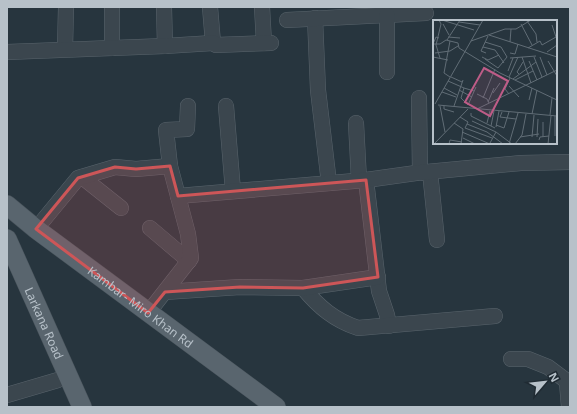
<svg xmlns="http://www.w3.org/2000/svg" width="577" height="414" viewBox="0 0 577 414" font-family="'Noto Sans',sans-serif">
<rect width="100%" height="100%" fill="#27353e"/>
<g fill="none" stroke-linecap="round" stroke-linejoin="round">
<defs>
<g id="minor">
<polyline points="112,7 112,48"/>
<polyline points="164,7 165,46"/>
<polyline points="210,7 213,43"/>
<polyline points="262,7 264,43"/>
<polyline points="315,18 318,90 329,183"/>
<polyline points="287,20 426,13"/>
<polyline points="65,49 66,7"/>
<polyline points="7,52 165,46 213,43 216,45 271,43"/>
<polyline points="387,72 387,15"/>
<polyline points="419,98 420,173"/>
<polyline points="226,106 233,191"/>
<polyline points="356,123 359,180"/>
<polyline points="430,172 437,240"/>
<polyline points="82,177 121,208"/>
<polyline points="366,180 379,291 387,315 389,326"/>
<polyline points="178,196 366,180 416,173 521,163 570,162"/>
<polyline points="150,228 189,261"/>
<polyline points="36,229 78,178 115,167 136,169 170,166"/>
<path d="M303,288c16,19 31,32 55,40l137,-12"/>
<polyline points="165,292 240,287 303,288 378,277"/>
<polyline points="148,313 191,258 188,234 170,166 166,130 187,129 188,106"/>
<polyline points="511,359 528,359 548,367 564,379 567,383 569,407"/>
<polyline points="7,395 58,380"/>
</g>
<g id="major">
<path id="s1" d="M7,205l29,24 240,178"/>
<path id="s2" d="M7,239l75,168"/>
</g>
</defs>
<use href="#minor" stroke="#59646c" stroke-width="16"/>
<use href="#major" stroke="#47525a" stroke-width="20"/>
<use href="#minor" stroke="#3b464e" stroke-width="15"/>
<use href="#major" stroke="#59656e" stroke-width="19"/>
</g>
<path fill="#cd5658" fill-opacity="0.2" stroke="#cd5658" stroke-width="3" stroke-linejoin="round" d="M170,166l8,30 188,-16 12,97 -75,11 -63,-1 -75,5 -17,21 -112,-84 42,-51 37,-11 21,2z"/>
<g text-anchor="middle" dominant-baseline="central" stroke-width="3.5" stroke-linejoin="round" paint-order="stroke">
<g font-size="12" fill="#b7c1c9" stroke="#202b33">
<text stroke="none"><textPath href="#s1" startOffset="168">Kambar- Miro Khan Rd</textPath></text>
<text stroke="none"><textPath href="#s2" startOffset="92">Larkana Road</textPath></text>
</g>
</g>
<g transform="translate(433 20)">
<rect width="124" height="124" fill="#27353e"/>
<path fill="none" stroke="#616d76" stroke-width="1" d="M6,0l2,4 -5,21 4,13M9,0l32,10M94,1l9,13 1,8M26,2l21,3M10,4l6,11M88,4l11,21M119,5l5,15M56,15l68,22M15,17l12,1M6,18l-3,-1 -3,7h7l6,-4 12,3 1,5 41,25 57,27M14,20l13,-20M38,21l34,-12h11l15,-9M52,22l16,5 6,10 -9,11 -13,-9M77,22l1,-13M50,27l12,3 9,13M95,28l12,-7 2,4 14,-8M114,32l10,-7M2,33l15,-2 8,-5M53,33l-5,-2 7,-15M77,33l5,1 3,-10M0,37l15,3M49,37l6,3 11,-5M89,37l9,26M101,37l8,20M107,37l7,18M77,38l26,-2M96,41l8,19M115,41l9,15M75,51l5,-13M86,54l-2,-2 6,-10M17,57l-6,-4 6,-32M18,57l11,5M76,57l9,-20M80,59l23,-17M82,60l18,-9M15,61l16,7M76,66l10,11M11,68l13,7M26,70l13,7M9,72l14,5M60,73l7,-10M44,74l10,5 2,4M76,74l-4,-5 5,-11M50,78l12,-29M96,80l3,-12M55,82l6,-14M2,84l48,-84M5,85l119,11M35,85l-7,-7 3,-10 10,3M35,85l8,-18M7,86l5,26M11,86v3l10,3M21,86l9,-26M44,89l80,-39M69,92l-2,5 16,2M38,93v3l24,12M99,94l5,-24M117,95l2,-17M27,97l8,5 -3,6 27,10M39,101l24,11 16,12M21,103l9,6 -2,15M54,103l3,-12M34,104l20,8 16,12M63,105l8,3 5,-16M58,106l3,-15M63,107l3,-16M29,112l28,12M122,116v-20M87,117l19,-3M99,117l2,-22M104,117l1,-18M110,117v-15M30,118l12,6M106,120l1,-3 9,-1M57,123l6,-11M1,124l34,-35M16,124l1,-4 12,2M76,124l9,-31M82,124l7,-9 4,-21M115,124l3,-28"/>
<path fill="#be5c87" fill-opacity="0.15" stroke="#be5c87" stroke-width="2" d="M51,48l24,13 -18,35 -25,-14z"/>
<rect width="124" height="124" fill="none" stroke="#b7c1c9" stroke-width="2"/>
</g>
<rect width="577" height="414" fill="none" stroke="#b7c1c9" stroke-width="16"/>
<g transform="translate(545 382) rotate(62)" stroke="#202b33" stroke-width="3" paint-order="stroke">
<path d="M0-3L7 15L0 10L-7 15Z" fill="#b7c1c9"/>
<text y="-6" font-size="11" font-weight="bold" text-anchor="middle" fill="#b7c1c9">N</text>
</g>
</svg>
